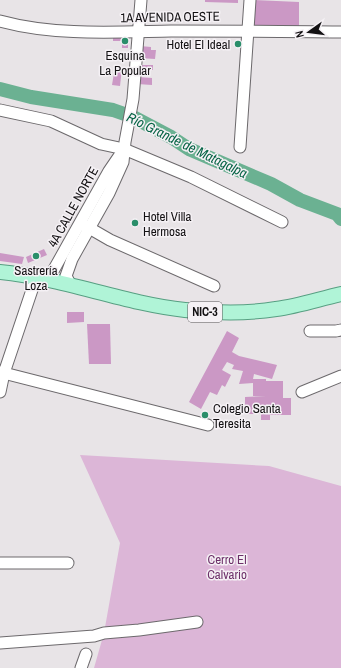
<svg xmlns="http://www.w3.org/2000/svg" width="341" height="668" viewBox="0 0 341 668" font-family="'Archivo Narrow',sans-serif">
<rect width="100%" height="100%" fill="#e8e4e7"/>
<polygon fill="#dcb6d7" points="80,455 269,466 341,486 341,668 94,668 104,633 120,543"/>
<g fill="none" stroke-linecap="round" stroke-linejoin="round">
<polyline stroke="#6bb192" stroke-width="14" points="0,89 31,97 113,110 133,117 171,137 189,149 271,184 300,200 337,214 341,219"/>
</g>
<g fill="#cb98c5">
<polygon points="205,0 238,0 238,3 205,2"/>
<polygon points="253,0 299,2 299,27 251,27"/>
<polygon points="113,34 128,36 128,48 122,48 122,41 113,41"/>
<polygon points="140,46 151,47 151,50 156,50 155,59 139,58"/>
<rect x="139" y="65" width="14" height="5"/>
<polygon points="115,67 122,68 120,86 112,85"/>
<polygon points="138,77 152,78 152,85 137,84"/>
<polygon points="44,249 47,255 28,263 26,257"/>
<polygon points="0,253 24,257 22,264 0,261"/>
<polygon points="67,312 84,312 84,322 67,323"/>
<polygon points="87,324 110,324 111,364 89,364"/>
<polygon points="227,331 239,338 232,352 239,356 277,365 272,379 254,374 253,379 266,379 266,381 283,381 283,398 291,398 291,415 270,415 270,420 261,420 261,414 245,414 245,397 266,396 253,396 253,383 239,384 243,371 232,369 234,365 227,362 222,370 231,375 225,387 222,385 217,395 210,392 201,409 189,402"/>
</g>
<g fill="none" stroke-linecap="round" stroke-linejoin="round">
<defs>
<g id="minor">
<path d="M0,21c55,15 115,11 171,10 57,0 113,0 170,1"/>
<polyline points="0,110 51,121 101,144 124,149 191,177 282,222"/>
<polyline points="240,147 250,0"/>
<polyline points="84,225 110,240 214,286"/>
<polyline points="48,280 109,171 124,149"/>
<polyline points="70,284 66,276 72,259 109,193 123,162 125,142 133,99 141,0"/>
<polyline points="310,331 336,331 341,330"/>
<polyline points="0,372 208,425"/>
<polyline points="0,392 4,373 36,278"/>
<polyline points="302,392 341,376"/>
<polyline points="0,563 68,563"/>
<polyline points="0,643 94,636 104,633 139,630 197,622"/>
<polyline points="81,668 86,654"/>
</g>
<path id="major" d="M0,272c63,6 122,31 185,38 30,3 61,4 91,-1 22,-3 43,-10 65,-15"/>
</defs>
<use href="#minor" stroke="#6c696c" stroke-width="13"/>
<use href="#major" stroke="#579f82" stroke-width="16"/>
<use href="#minor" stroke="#fff" stroke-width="11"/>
<use href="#major" stroke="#b0f4d7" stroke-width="14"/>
</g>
<g fill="#2a8e6a" stroke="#f5f1f5" stroke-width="1.5">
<circle cx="125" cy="41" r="4"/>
<circle cx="238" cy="44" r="4"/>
<circle cx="135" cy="223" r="4"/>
<circle cx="36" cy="256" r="4"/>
<circle cx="205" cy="415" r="4"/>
</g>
<g text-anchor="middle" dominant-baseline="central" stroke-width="3" stroke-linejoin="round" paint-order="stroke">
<rect fill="#f5f1f5" stroke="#575457" stroke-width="1" x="188" y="302" width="34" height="20" rx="3"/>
<g font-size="12" font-weight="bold" fill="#131113">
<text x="205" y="312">NIC-3</text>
</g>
<g font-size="13" fill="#131113" stroke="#f5f1f5">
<text transform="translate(170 17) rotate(-1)">1A AVENIDA OESTE</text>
<text transform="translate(73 207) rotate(-61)">4A CALLE NORTE</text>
</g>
<g font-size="13" fill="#131113" stroke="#f5f1f5">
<text x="230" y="44" text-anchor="end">Hotel El Ideal</text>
<text x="125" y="55">Esquina<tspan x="125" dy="15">La Popular</tspan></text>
<text x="143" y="216" text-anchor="start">Hotel Villa<tspan x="143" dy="15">Hermosa</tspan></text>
<text x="36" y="270">Sastrería<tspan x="36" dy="15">Loza</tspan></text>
<text x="213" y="408" text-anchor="start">Colegio Santa<tspan x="213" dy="15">Teresita</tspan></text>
</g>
<g font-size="13" fill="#6d3069" stroke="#f5f1f5">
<text x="227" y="559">Cerro El<tspan x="227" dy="15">Calvario</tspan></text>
</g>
<g font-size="14" font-style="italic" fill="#076446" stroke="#f5f1f5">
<text transform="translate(187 145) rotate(26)">Río Grande de Matagalpa</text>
</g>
</g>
<g transform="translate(309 32) rotate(256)" stroke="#f5f1f5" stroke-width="3" paint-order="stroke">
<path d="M0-3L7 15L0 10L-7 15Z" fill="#131113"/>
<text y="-6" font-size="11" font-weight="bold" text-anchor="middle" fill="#131113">N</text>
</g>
</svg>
